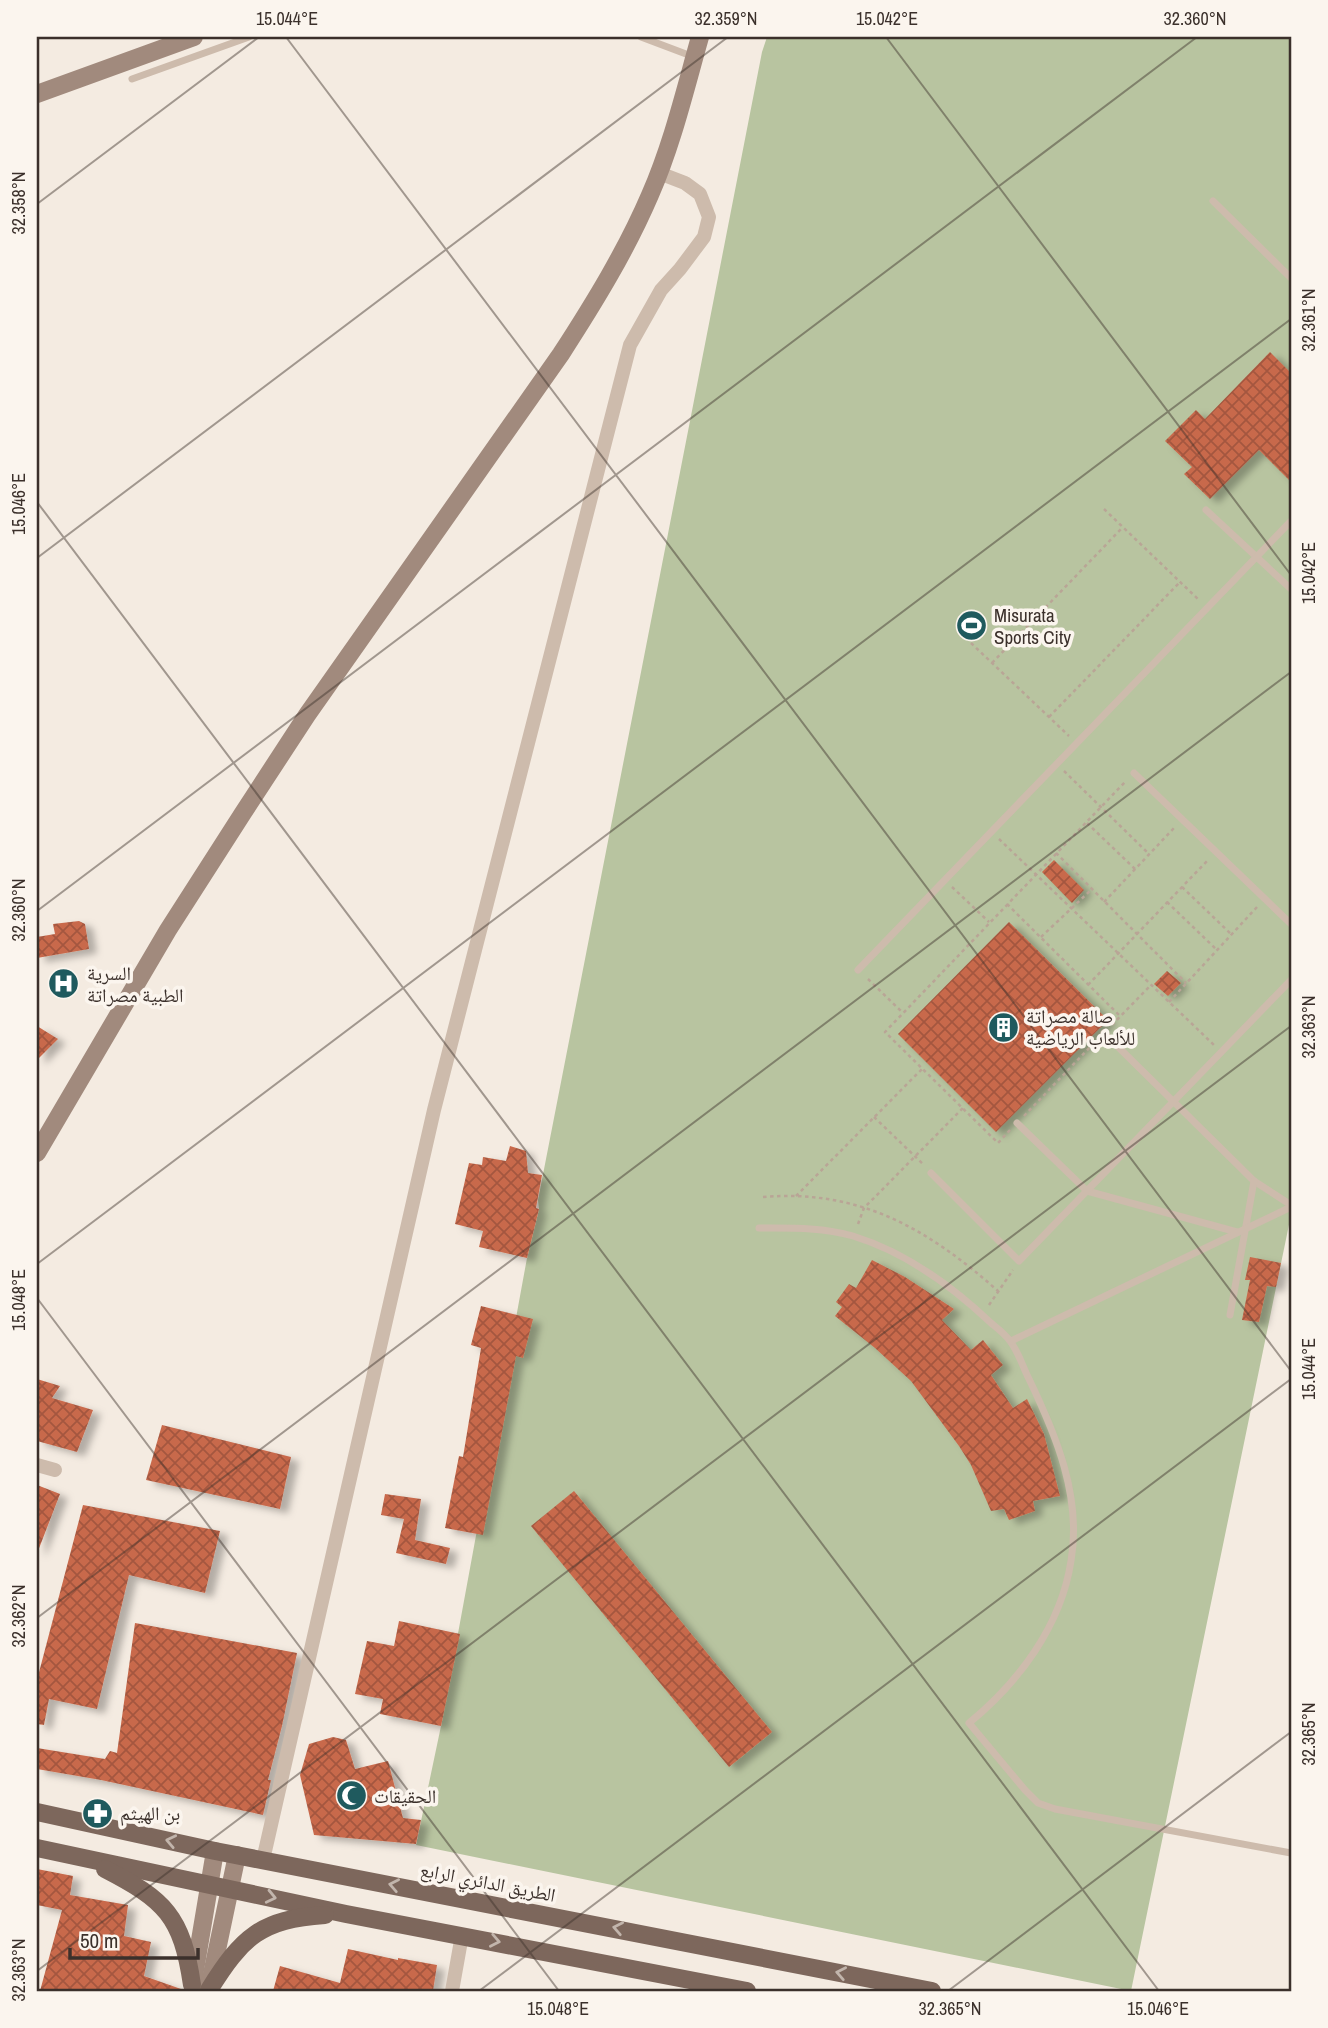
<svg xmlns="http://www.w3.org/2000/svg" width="1328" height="2028" viewBox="0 0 1328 2028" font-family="'Archivo Narrow','Noto Naskh Arabic',sans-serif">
<defs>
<pattern id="building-cross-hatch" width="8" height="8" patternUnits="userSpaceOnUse" patternTransform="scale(1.75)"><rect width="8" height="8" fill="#c8694b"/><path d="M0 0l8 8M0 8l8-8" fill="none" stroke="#a4573f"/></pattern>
<filter id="shadow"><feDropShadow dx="8" dy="4.5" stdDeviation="3.5" flood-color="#0004"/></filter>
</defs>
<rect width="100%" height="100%" fill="#f4ebe1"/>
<polygon fill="#b8c4a0" points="767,37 1291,37 1291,1215 1131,1991 416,1845 441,1726 527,1258 539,1209 538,1200 762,52"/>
<g fill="url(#building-cross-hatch)" filter="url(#shadow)">
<polygon points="1270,352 1291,373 1291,482 1259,450 1210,499 1184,474 1192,467 1165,441 1196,410 1205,419"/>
<polygon points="1054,860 1084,890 1072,903 1042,872"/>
<polygon points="79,921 85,924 89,949 37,958 37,937 55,934 53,924"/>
<polygon points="1009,922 1108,1020 996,1132 898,1034"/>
<polygon points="1167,971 1181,983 1168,996 1154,984"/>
<polygon points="37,1026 58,1039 37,1060"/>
<polygon points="510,1146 526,1151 528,1173 542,1175 536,1208 539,1209 527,1258 479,1247 483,1231 455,1224 469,1163 482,1165 483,1157 506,1161"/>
<polygon points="1250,1257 1281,1263 1276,1287 1267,1286 1259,1322 1242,1320 1250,1280 1245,1280"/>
<polygon points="872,1260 905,1277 954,1309 942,1320 971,1350 983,1340 1003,1365 991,1375 1013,1408 1027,1399 1044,1434 1060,1496 1033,1501 1035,1511 1009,1520 1004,1509 991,1511 971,1465 959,1446 911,1381 875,1348 835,1316 842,1307 836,1302 849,1284 856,1288"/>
<polygon points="481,1306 533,1319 523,1358 516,1356 483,1535 445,1528 459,1456 463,1457 481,1348 471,1345"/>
<polygon points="37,1379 60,1386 52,1398 93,1410 77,1452 37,1441"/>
<polygon points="162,1425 291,1457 280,1509 146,1480"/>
<polygon points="37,1485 60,1494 38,1551 37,1551"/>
<polygon points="574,1491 772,1732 729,1767 531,1526"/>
<polygon points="385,1494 421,1499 415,1540 450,1548 446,1564 396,1553 404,1519 381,1515"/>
<polygon points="83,1505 220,1531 205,1593 129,1575 97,1709 49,1699 44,1725 37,1724 37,1680"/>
<polygon points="399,1621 460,1634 441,1726 380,1714 383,1699 355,1694 367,1641 394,1646"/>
<polygon points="135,1623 297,1653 282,1726 268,1780 271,1780 263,1815 101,1780 37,1769 37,1748 105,1759 110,1751 117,1753"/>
<polygon points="333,1737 346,1740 355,1769 388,1761 403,1818 421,1820 416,1844 314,1835 300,1775 309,1744"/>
<polygon points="37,1869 73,1876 70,1895 128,1905 124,1936 151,1942 144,1976 181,1989 182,1991 40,1991 62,1910 37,1905"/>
<polygon points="348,1949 398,1960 398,1958 437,1965 433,1991 273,1991 280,1966 340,1983"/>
</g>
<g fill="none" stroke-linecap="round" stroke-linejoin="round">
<g stroke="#b9a596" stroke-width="2.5" stroke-dasharray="3.5 3.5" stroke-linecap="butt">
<polyline points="1104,509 1200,601"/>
<polyline points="971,643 1069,736"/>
<polyline points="992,663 1123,527"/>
<polyline points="1049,717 1180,582"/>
<polyline points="1064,771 1149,854"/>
<polyline points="1087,823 1135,869"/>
<polyline points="999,839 1214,1045"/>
<polyline points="1056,853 1186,983"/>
<polyline points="952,887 989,922"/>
<polyline points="1182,887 1232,935"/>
<polyline points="1104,902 1174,828"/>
<polyline points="1167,902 1217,950"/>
<polyline points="1007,904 1120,1016"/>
<polyline points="1041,937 1091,890"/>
<polyline points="868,979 903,1013"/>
<polyline points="1088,985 1207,861"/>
<polyline points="1169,1002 1257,907"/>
<polyline points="1112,1025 1151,985"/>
<polyline points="1024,1116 1095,1042"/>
<polyline points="874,1117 924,1165"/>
<polyline points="1010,1130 998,1143 885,1032 1125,782"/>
<polyline points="796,1196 922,1069"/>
<path d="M763,1197c97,-8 165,32 235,94"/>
<polyline points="858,1224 864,1208 963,1108"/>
<polyline points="989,1305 1013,1270"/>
</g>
<g stroke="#cdbbac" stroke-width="7">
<polyline points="641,37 694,57"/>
<polyline points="132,79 249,37"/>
<polyline points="1213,201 1291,278"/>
<polyline points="1206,510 1291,589"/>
<polyline points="1134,773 1291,924"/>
<polyline points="858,970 1291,521"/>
<polyline points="1104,1033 1254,1181 1291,1205"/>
<polyline points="1017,1123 1087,1191 1237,1232"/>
<polyline points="931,1173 1019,1261 1291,980"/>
<path d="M759,1228c32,0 63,-1 94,8 52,16 99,50 138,87 6,5 14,11 19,18 8,10 13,26 19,38 27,56 53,118 42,182 -10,65 -52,121 -102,162l56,67 13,13 17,6 236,44"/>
<polyline points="1230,1315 1254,1181"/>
<polyline points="1011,1341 1291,1207"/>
</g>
<g stroke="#cdbbac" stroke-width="14">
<polyline points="37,1465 55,1470"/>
<polyline points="263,1860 434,1110 630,345 661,290 680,269 704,237 709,217 700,194 685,183 659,173"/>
<polyline points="452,1991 462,1935"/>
</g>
<g stroke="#a18a7d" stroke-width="18">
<polyline points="37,94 194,37"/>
<path d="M37,1153l131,-223 75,-117 64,-98 254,-361c33,-51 65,-103 89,-159 22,-50 35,-105 50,-158"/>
<polyline points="193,1982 215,1851"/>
<polyline points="209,1988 237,1855"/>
</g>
<g stroke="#7d675c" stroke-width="18">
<polyline points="37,1812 215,1851 932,1991"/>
<polyline points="37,1848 346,1914 747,1991"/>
<path d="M105,1869c60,31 77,47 87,116"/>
<path d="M209,1990c33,-53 52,-71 116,-75"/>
</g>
</g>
<defs><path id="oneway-chevron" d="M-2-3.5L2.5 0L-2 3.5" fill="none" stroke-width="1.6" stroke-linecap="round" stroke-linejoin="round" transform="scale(1.75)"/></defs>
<g stroke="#c2b5ac">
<use href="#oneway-chevron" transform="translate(171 1841) rotate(-168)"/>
<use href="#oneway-chevron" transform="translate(394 1885) rotate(-169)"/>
<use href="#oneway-chevron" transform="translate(271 1897) rotate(13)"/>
<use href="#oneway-chevron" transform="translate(618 1928) rotate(-169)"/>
<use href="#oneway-chevron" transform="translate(495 1941) rotate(11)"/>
<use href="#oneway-chevron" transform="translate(841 1973) rotate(-169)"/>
</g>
<path fill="none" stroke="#3b302b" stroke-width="2" stroke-opacity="0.45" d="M286,37l1005,1334M886,37l405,538M37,204l222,-167M37,502l1122,1489M37,558l691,-521M37,911l1160,-874M37,1264l1254,-945M37,1298l522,693M37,1618l1254,-946M37,1971l1254,-945M479,1991l812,-612M948,1991l343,-259"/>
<defs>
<symbol id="stadium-disc" viewBox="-11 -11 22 22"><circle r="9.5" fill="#1f5a5e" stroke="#fbf5ee"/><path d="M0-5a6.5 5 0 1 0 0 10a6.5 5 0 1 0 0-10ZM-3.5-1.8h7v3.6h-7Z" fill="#fff"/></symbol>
<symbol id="hospital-disc" viewBox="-11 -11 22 22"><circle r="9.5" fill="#1f5a5e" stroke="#fbf5ee"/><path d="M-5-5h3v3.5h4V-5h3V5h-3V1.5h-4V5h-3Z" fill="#fff"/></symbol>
<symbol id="building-disc" viewBox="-11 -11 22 22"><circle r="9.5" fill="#1f5a5e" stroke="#fbf5ee"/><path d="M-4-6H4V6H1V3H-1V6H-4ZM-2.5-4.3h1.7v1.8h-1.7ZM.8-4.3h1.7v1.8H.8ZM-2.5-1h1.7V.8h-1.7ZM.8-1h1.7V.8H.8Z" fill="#fff"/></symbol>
<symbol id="mosque-disc" viewBox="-11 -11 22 22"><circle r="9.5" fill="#1f5a5e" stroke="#fbf5ee"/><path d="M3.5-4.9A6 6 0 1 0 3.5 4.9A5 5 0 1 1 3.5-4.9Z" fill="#fff"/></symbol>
<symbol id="pharmacy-disc" viewBox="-11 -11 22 22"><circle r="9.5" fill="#1f5a5e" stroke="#fbf5ee"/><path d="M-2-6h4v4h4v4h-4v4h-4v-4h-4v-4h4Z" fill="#fff"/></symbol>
</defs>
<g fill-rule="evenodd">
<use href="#stadium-disc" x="954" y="608" width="35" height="35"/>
<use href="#hospital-disc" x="46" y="966" width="35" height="35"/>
<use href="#building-disc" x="986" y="1010" width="35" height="35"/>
<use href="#mosque-disc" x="334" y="1778" width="35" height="35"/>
<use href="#pharmacy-disc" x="80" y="1796" width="35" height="35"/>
</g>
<g text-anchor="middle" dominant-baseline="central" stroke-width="7" stroke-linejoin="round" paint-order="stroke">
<g font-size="19" fill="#3b302b" stroke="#fbf5ee" text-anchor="start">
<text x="994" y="615">Misurata<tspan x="994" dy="22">Sports City</tspan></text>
<text x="87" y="973">السرية<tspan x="87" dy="22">الطبية مصراتة</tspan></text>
<text x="1026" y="1016">صالة مصراتة<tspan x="1026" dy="22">للألعاب الرياضية</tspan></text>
<text x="374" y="1796">الحقيقات</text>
<text x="120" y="1813">بن الهيثم</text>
</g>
<g font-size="19" fill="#3b302b" stroke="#fbf5ee">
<text transform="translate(488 1882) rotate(11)">الطريق الدائري الرابع</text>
</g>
</g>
<rect width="1328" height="2028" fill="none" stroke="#fbf5ee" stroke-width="77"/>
<path d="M70 1948v10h128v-10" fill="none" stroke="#3b302b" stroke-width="3.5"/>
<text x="80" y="1948" font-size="21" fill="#3b302b" stroke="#fbf5ee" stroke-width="5" paint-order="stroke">50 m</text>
<rect x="38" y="38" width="1252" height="1952" fill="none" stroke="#3b302b" stroke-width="2.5"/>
<g font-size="18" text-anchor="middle" fill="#3b302b">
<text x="287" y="25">15.044°E</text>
<text x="726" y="25">32.359°N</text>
<text x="887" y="25">15.042°E</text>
<text x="1195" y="25">32.360°N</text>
<text transform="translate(19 203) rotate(-90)" y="6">32.358°N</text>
<text transform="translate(1309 320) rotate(-90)" y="6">32.361°N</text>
<text transform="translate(19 504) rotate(-90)" y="6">15.046°E</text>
<text transform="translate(1309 573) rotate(-90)" y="6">15.042°E</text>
<text transform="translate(19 910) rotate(-90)" y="6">32.360°N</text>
<text transform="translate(1309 1027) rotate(-90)" y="6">32.363°N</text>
<text transform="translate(19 1300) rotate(-90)" y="6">15.048°E</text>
<text transform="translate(1309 1369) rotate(-90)" y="6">15.044°E</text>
<text transform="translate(19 1616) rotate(-90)" y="6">32.362°N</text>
<text transform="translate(1309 1734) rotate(-90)" y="6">32.365°N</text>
<text transform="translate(19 1970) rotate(-90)" y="6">32.363°N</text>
<text x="558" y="2015">15.048°E</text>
<text x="950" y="2015">32.365°N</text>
<text x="1158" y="2015">15.046°E</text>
</g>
</svg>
